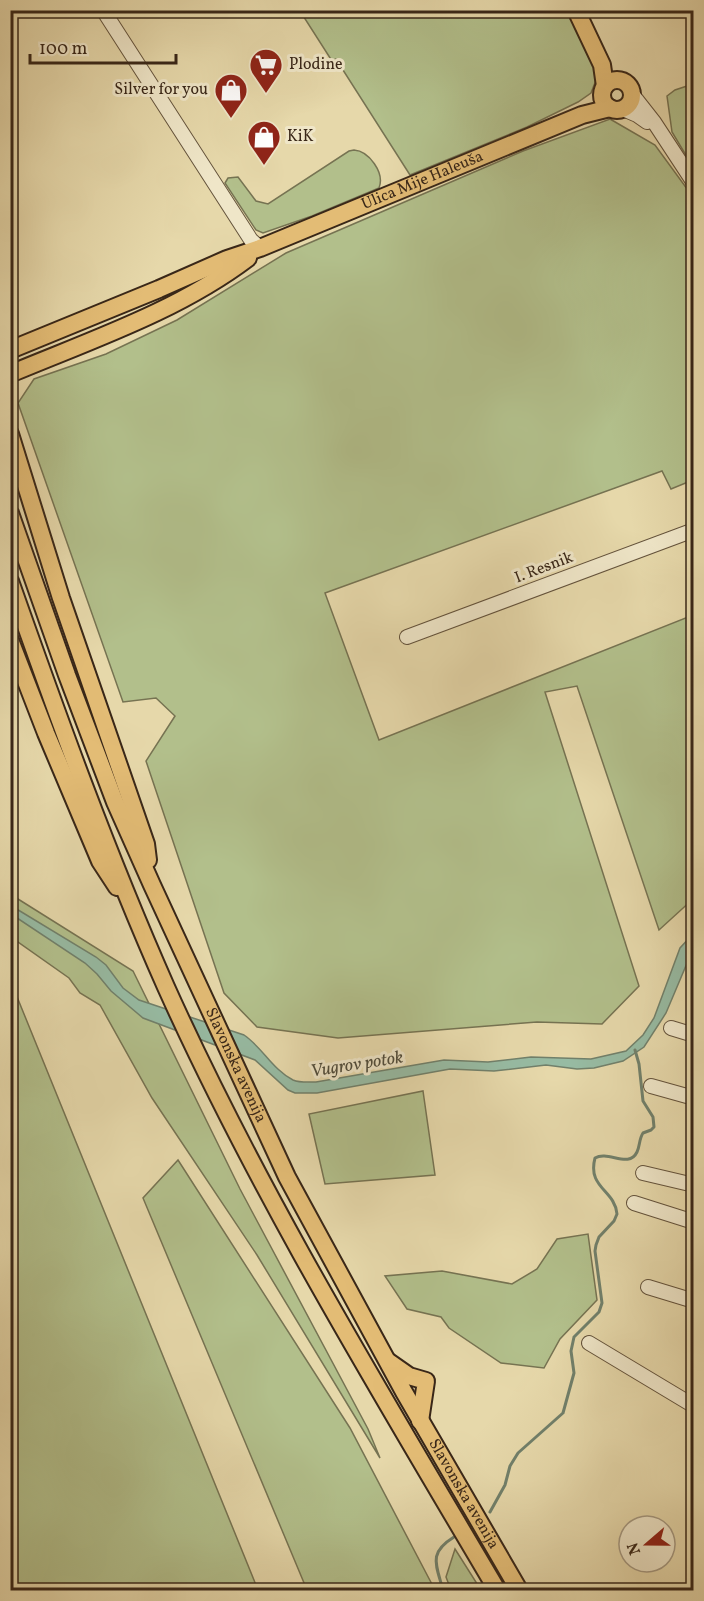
<svg xmlns="http://www.w3.org/2000/svg" width="704" height="1601" viewBox="0 0 704 1601" font-family="Vollkorn,serif">
<rect width="100%" height="100%" fill="#e6d8aa"/>
<filter id="stains"><feTurbulence type="fractalNoise" baseFrequency=".00333" numOctaves="4"/><feColorMatrix values="0 0 0 0 .2 0 0 0 0 .09 0 0 0 0 .02 0 0 0 .5 -.17"/></filter>
<radialGradient id="worn" r=".72"><stop offset=".6" stop-color="#630" stop-opacity="0"/><stop offset="1" stop-color="#630" stop-opacity=".3"/></radialGradient>
<g fill="#b2bf8b" stroke="#767352" stroke-width="1.5">
<polygon points="300,11 568,11 588,55 596,65 596,80 591,93 578,102 527,127 410,175 336,59 332,61"/>
<polygon points="693,84 694,84 693,167 672,132 667,96 675,90"/>
<polygon points="610,119 655,145 693,197 694,459 689,460 693,470 693,480 671,489 662,471 325,593 379,740 693,615 693,899 659,930 577,686 545,692 639,986 602,1024 537,1022 338,1038 257,1027 224,993 146,761 175,716 156,698 123,702 18,403 34,379 106,354 177,320 286,253 523,151"/>
<path d="M354,150c15,1 31,23 25,38l-67,28 -49,17 -7,-3 -31,-47 3,-5 10,-1 18,24 12,3 81,-53z"/>
<polygon points="10,894 133,971 240,1189 368,1429 380,1458 257,1255 152,1098 100,1005 80,993 69,978 11,937"/>
<polygon points="11,982 258,1590 11,1590"/>
<polygon points="423,1091 435,1175 325,1184 309,1114"/>
<polygon points="178,1160 350,1428 435,1590 402,1586 386,1590 307,1590 143,1198"/>
<polygon points="588,1234 597,1300 560,1339 544,1368 501,1363 449,1328 441,1317 407,1309 385,1276 442,1271 512,1284 537,1269 557,1239"/>
<polygon points="455,1549 481,1590 451,1590 446,1577"/>
</g>
<path fill="#97bba3" stroke="#71806b" stroke-width="1.5" d="M10,905l86,52 10,8 17,23 16,12 105,35c18,12 29,35 49,45 7,3 16,2 23,2l128,-22 44,2 43,-5 60,2 35,-8 17,-16 11,-17 26,-70 13,-14v15l-27,64 -22,34 -21,14 -29,7 -17,1 -31,-4 -52,6 -44,-2 -133,24h-22l-7,-3 -33,-30 -112,-42 -32,-27 -14,-17 -12,-11 -74,-49z"/>
<g fill="none" stroke-linecap="round" stroke-linejoin="round">
<g stroke="#71806b" stroke-width="3">
<path d="M490,1512l15,-27 5,-19 8,-13 45,-40 11,-40 -3,-22 3,-14 25,-25 3,-9 -7,-52 1,-6 3,-8 15,-16 3,-7c-2,-24 -30,-26 -22,-56 13,-8 34,11 42,-6 3,-6 2,-13 6,-19l8,-3 3,-3 -1,-10 -10,-16 -4,-37 -4,-14"/>
<path d="M443,1590c-7,-26 -15,-37 11,-53"/>
</g>
<defs>
<g id="minor">
<polyline points="103,10 251,240 260,248"/>
<polyline points="632,94 654,122 694,183"/>
<polyline points="623,109 637,115 647,122"/>
<polyline points="407,637 694,530"/>
<polyline points="671,1028 694,1035"/>
<polyline points="651,1086 694,1098"/>
<polyline points="643,1173 694,1185"/>
<polyline points="634,1203 694,1222"/>
<polyline points="648,1287 694,1301"/>
<polyline points="589,1343 694,1406"/>
</g>
<g id="major">
<polyline points="576,10 602,65 605,86"/>
<circle cx="617" cy="95" r="15"/>
<path id="s1" d="M10,350l149,-61 68,-30 33,-11 322,-133 28,-7"/>
<path d="M10,374c81,-34 168,-63 238,-116"/>
<polyline points="10,434 61,598 146,844 148,860"/>
<path id="s2" d="M10,513l57,162 48,127 37,83 135,292 117,215 115,198"/>
<path d="M10,581c48,136 97,273 156,406 94,209 215,406 331,603"/>
<polyline points="10,640 46,733 100,861 117,887"/>
<polyline points="389,1362 409,1376 426,1381 420,1421"/>
</g>
</defs>
<use href="#minor" stroke="#64533c" stroke-width="16"/>
<use href="#major" stroke="#392718" stroke-width="20"/>
<use href="#minor" stroke="#efe6c8" stroke-width="14"/>
<use href="#major" stroke="#e3bc75" stroke-width="16"/>
</g>
<defs>
<symbol id="supermarket-pin" viewBox="-11 -11 22 30"><path d="M0 17L-7.5 6A9.5 9.5 0 1 1 7.5 6Z" fill="#8f2418" stroke="#efe6c8"/><path d="M-6-5.5h2.5l.6 2H6L4.5 2H-2.5L-4.4-4H-6ZM-1.5 3.2a1.3 1.3 0 1 0 .1 0ZM3 3.2a1.3 1.3 0 1 0 .1 0Z" fill="#fff"/></symbol>
<symbol id="shop-pin" viewBox="-11 -11 22 30"><path d="M0 17L-7.5 6A9.5 9.5 0 1 1 7.5 6Z" fill="#8f2418" stroke="#efe6c8"/><path d="M-5-2.5h2.3a2.7 3.5 0 0 1 5.4 0H5L5.5 6h-11ZM-1.5-2.5h3a1.5 2.3 0 0 0-3 0Z" fill="#fff"/></symbol>
</defs>
<g fill-rule="evenodd">
<use href="#supermarket-pin" x="247" y="46" width="38" height="52"/>
<use href="#shop-pin" x="212" y="71" width="38" height="52"/>
<use href="#shop-pin" x="245" y="118" width="38" height="52"/>
</g>
<g text-anchor="middle" dominant-baseline="central" stroke-width="6" stroke-linejoin="round" paint-order="stroke">
<g font-size="16" fill="#392718" stroke="#efe6c8" text-anchor="start">
<text x="289" y="65">Plodine</text>
<text x="208" y="90" text-anchor="end">Silver for you</text>
<text x="287" y="137">KiK</text>
</g>
<g font-size="16" fill="#392718" stroke="#efe6c8">
<text stroke="none"><textPath href="#s1" startOffset="446">Ulica Mije Haleuša</textPath></text>
<text transform="translate(544 568) rotate(-21)">I. Resnik</text>
<text stroke="none"><textPath href="#s2" startOffset="597">Slavonska avenija</textPath></text>
<text stroke="none"><textPath href="#s2" startOffset="1083">Slavonska avenija</textPath></text>
</g>
<g font-size="18" font-style="italic" fill="#504c3b" stroke="#efe6c8">
<text transform="translate(357 1065) rotate(-9)">Vugrov potok</text>
</g>
</g>
<rect width="704" height="1601" fill="none" stroke="#e6d8aa" stroke-width="36"/>
<rect x="12" y="12" width="680" height="1577" fill="none" stroke="#392718" stroke-width="3"/>
<rect x="18" y="18" width="668" height="1565" fill="none" stroke="#392718" stroke-width="1.5"/>
<g transform="translate(647 1544) rotate(250)"><circle r="28" fill="#efe6c8" stroke="#a69a82" stroke-width="1.5"/>
<path d="M0-4.5L10 22L0 15L-10 22Z" fill="#8f2418"/>
<text y="-9" font-size="16" font-weight="bold" text-anchor="middle" fill="#392718">N</text>
</g>
<path d="M30 54v9h146v-9" fill="none" stroke="#392718" stroke-width="3"/>
<text x="39" y="54" font-size="18" fill="#392718" stroke="#efe6c8" stroke-width="4.5" paint-order="stroke">100 m</text>
<rect width="100%" height="100%" filter="url(#stains)"/>
<rect width="100%" height="100%" fill="url(#worn)"/>
</svg>
